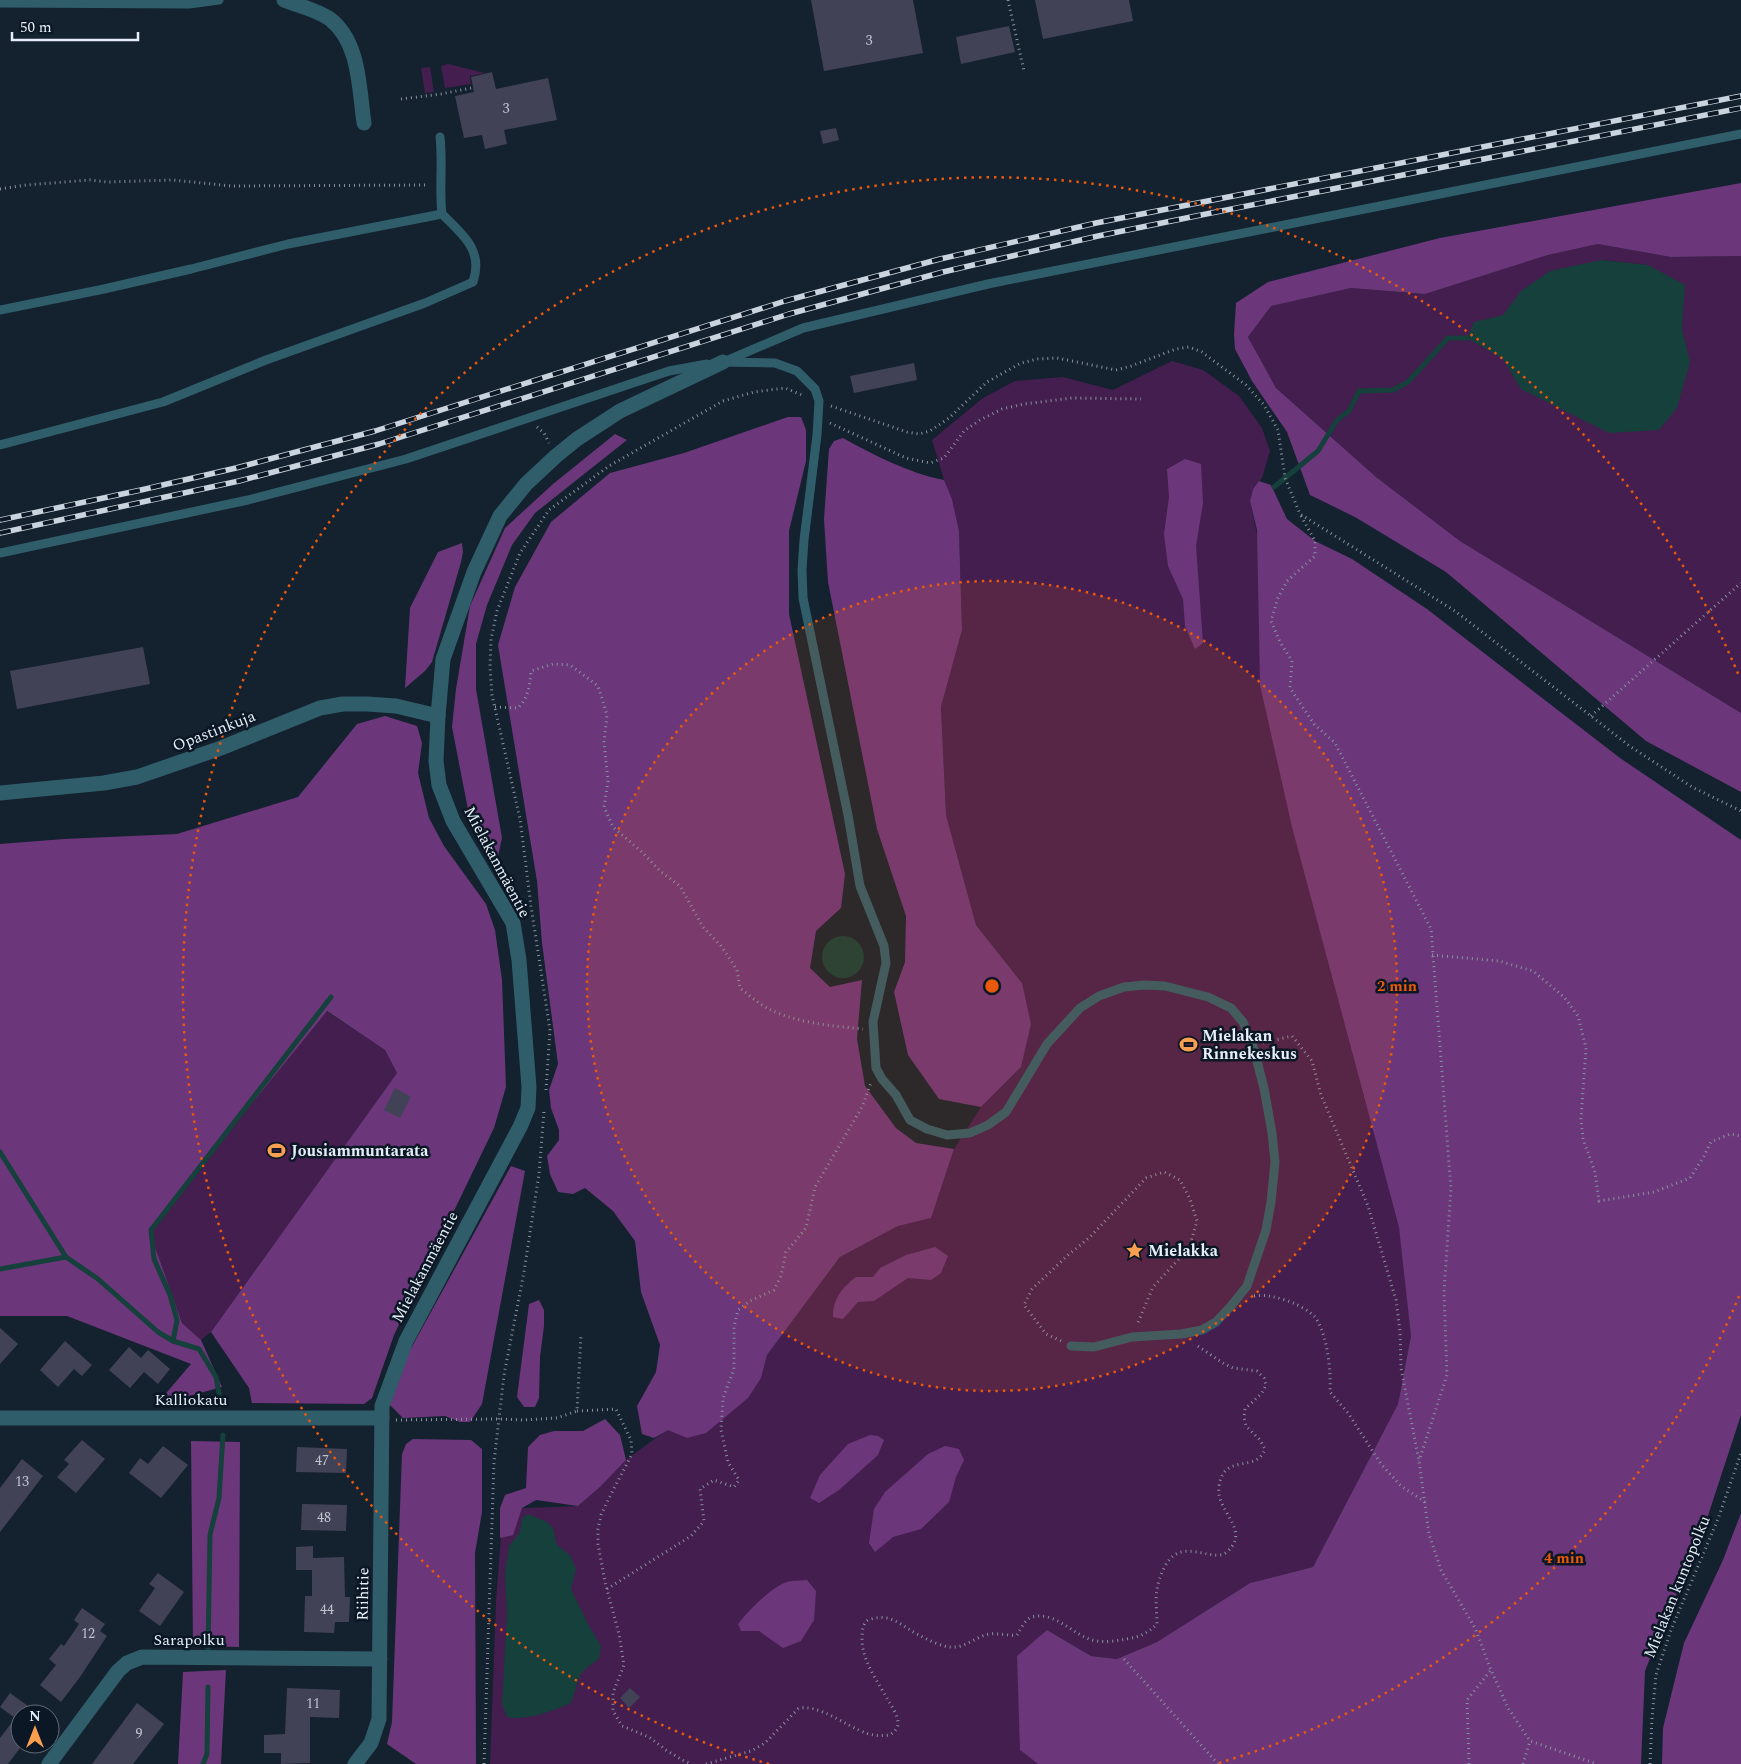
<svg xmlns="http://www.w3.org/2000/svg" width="1741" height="1764" viewBox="0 0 1741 1764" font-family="Spectral,serif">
<rect width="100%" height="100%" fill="#14212f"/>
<g fill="#441e4e" fill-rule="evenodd">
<polygon points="448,64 485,73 470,76 471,84 445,88 441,66"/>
<polygon points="430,67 434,92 425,93 421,68"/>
<path d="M1598,244l73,13 70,-1v457l-281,-172 -84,-64 -100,-89 -28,-51 22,-31 81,-18 74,6 123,-39zM1601,260l46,5 10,19 -71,30z"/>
<polygon points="1172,361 1203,370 1239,396 1262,428 1270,451 1262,478 1253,489 1250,501 1400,1223 1411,1336 1398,1404 1313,1567 1250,1583 1157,1642 1117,1659 1091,1656 1047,1630 1020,1750 1038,1764 490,1764 496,1602 503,1509 578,1506 600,1487 626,1460 668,1429 687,1438 761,1378 767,1355 840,1257 898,1226 931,1217 954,1149 981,1107 1021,1067 1022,983 976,925 946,815 941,707 962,630 959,531 952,499 944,480 932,440 983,398 1015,381 1063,377 1113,390"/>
<polygon points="326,1011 385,1050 397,1073 211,1332 201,1340 182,1323 149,1230"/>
</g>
<g fill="#6b377a">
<polygon points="1741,183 1741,256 1671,257 1598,244 1548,255 1425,294 1351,288 1271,306 1248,337 1276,388 1376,477 1460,541 1741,713 1741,792 1646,741 1446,572 1355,517 1310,495 1287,432 1252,381 1235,349 1234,334 1236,303 1268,282 1440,238"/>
<polygon points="788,417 801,417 806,430 806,461 789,531 789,614 845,874 841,908 816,931 810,968 830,987 862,980 857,1039 865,1086 896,1128 916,1143 954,1149 931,1218 898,1226 840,1257 767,1355 761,1378 748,1398 706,1433 687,1438 668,1430 654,1438 642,1434 637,1406 656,1372 660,1345 641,1292 635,1241 613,1211 585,1188 573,1194 558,1192 550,1174 547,1156 559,1140 559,1130 551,1108 549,1090 558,1064 542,943 537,881 498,645 515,587 551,522 610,473 684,453"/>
<polygon points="615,434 627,440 535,513 512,545 487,605 476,644 476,689 502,838 498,856 486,856 471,825 452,727 456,689 470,606 505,528 553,484"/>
<path d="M843,438c31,17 65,35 101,42l8,19 7,32 3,99 -21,77 5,108 30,110 46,58 9,41 -10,43 -40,40 -42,-8 -31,-44 -14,-63 11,-30 1,-46 -29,-87 -49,-247 -4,-63 5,-70 5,-8z"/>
<polygon points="1185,459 1201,464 1203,503 1196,546 1203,643 1195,649 1185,626 1183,599 1168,566 1164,534 1169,497 1167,469"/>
<polygon points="1259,481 1271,485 1287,519 1315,541 1352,559 1427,609 1620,758 1741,840 1741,1415 1700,1540 1661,1630 1645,1671 1641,1764 1038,1764 1020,1750 1017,1656 1047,1630 1091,1656 1117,1659 1157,1642 1250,1583 1313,1567 1398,1404 1411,1336 1399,1227 1292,827 1260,685 1257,530 1250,501 1253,489"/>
<polygon points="462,543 463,552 461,562 432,662 425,671 405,688 410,608 438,552"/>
<polygon points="385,716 417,726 422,743 418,773 429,818 444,846 486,904 495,930 502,980 506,1087 494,1128 394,1335 372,1398 364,1404 252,1403 249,1388 211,1332 397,1073 385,1050 327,1011 149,1230 182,1323 201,1340 222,1387 156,1405 191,1364 67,1316 0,1316 0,844 64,839 177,834 298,797 357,724"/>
<polygon points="511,1166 525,1171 482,1404 470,1422 460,1422 445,1416 403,1418 389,1404 403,1363"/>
<path d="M935,1247l13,9 -7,17 -10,7 -23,-2 -34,23 -16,1 -15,17 -10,-2c0,-19 9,-29 23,-40h17l7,-9 26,-13z"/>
<polygon points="539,1300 544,1310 544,1326 540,1357 539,1398 535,1407 524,1407 517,1397 529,1304"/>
<polygon points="605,1419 620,1435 626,1460 600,1487 578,1506 536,1500 522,1508 513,1535 500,1538 500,1508 505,1495 526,1488 528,1447 540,1435 554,1431 583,1431"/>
<polygon points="870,1435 878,1436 884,1440 878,1455 839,1490 819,1503 810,1498 820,1475 848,1444"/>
<polygon points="413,1439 471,1440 482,1449 482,1512 475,1553 476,1764 416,1764 387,1744 392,1722 402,1454 406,1444"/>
<polygon points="191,1441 240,1442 239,1647 193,1646"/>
<polygon points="945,1446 959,1449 964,1460 956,1477 949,1502 921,1529 893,1537 875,1552 869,1543 874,1509 885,1492 928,1454"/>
<polygon points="1741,1513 1741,1764 1662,1764 1663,1728 1684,1643 1723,1560"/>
<path d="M807,1580l9,11 -2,29 -13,21 -18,7 -24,-17h-18l-3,-7c10,-13 33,-37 49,-42 6,-2 14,-1 20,-2z"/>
<polygon points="226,1670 221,1764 178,1764 183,1672"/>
</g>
<g fill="#15403b">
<polygon points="1601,260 1648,265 1685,285 1682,329 1690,362 1677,408 1659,430 1609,433 1521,389 1503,359 1467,338 1474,322 1503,315 1521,291 1550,271"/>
<circle cx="843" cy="957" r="21"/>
<path d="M528,1514l19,8 6,6 4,17 13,10 6,14 -5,20 18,37 12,20 -2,13c-26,17 -18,19 -28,44 -19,8 -43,18 -64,14l-5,-13 5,-90 -2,-41 4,-27 11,-14 2,-14z"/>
</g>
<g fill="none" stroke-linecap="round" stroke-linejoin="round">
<g stroke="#15403b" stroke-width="5">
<polyline points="1274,487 1318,451 1337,420 1349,411 1359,391 1393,390 1408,382 1448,338 1467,338"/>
<polyline points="0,1152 66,1257"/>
<polyline points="0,1269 66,1257 98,1279 158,1332 173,1341 199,1349 216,1377 221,1405"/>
<polyline points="173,1341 177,1320 170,1295 154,1259 151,1230 331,997"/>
<polyline points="208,1650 210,1535 219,1498 223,1435"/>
<polyline points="203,1764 207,1754 208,1687"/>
</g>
</g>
<g fill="#424256">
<polygon points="811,0 913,0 923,53 824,71"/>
<polygon points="1035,0 1129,0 1133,21 1043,39"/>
<polygon points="1009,26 1015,52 961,64 956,37"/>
<polygon points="492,72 496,89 548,78 557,120 504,130 507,144 485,149 482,135 464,138 455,96 474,92 471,77"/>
<polygon points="836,128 839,140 823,144 820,131"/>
<polygon points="914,363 917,380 854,393 850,376"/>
<polygon points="143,647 150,684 17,709 10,671"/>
<polygon points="395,1088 411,1097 400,1118 384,1110"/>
<polygon points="0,1328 18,1344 0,1364"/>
<polygon points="65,1341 92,1365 82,1376 74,1369 58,1387 40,1370"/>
<polygon points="129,1347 141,1358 148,1350 170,1369 158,1384 144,1372 130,1388 109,1370"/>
<polygon points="82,1440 105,1459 76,1493 57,1477 69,1464 64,1460"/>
<polygon points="163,1446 188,1465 161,1498 129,1473 140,1458 148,1464"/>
<polygon points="297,1447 347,1449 346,1473 296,1472"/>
<polygon points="22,1459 43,1476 0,1532 0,1488"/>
<polygon points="302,1504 347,1505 346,1531 301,1530"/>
<polygon points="313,1546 313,1558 344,1557 345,1597 350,1597 349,1622 335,1622 334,1633 304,1632 305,1596 312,1596 312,1570 296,1570 296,1547"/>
<polygon points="158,1573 184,1592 160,1626 139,1611 155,1588 149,1584"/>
<polygon points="82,1608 105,1624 100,1631 107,1636 80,1677 61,1702 40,1685 56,1665 49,1659 61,1644 64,1646 79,1624 74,1620"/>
<polygon points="287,1688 340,1690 339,1718 310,1717 310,1763 281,1764 281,1753 264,1753 264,1735 285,1734"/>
<polygon points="630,1688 640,1697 629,1708 620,1698"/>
<polygon points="10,1693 39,1714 20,1714 20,1748 8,1764 0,1764 0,1738 15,1718 0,1707"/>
<polygon points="137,1703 164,1724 133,1764 92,1764"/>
</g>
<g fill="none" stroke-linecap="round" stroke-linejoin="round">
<g stroke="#87929e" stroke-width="3" stroke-dasharray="1 4" stroke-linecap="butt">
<polyline points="1008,0 1024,71"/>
<polyline points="401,99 441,94 471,88"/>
<polyline points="0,189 26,185 90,180 107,182 173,180 231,186 429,185"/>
<polyline points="831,406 907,432 919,434 930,431 949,418 987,382 1021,363 1038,359 1057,358 1116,370 1131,366 1176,349 1189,347 1202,352 1246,385 1264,405 1278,430 1285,478 1300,514 1455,611 1631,747 1692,787 1741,811"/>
<polyline points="830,423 906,458 930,463 944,458 964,431 980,420 1002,409 1024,404 1072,398 1141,399"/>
<polyline points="537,427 544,433 549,443"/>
<polyline points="1301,516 1315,541 1315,556 1287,581 1278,598 1271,621 1280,642 1292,661 1290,688 1314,724 1335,743 1431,929 1451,1189 1444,1292 1447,1375 1419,1461"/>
<path d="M495,707l23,1c10,-10 12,-22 13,-37l22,-7 17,1 28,21 9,29 -3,27 4,39 -4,26 9,20 30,26 17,18 20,15 23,41 19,20 15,23 3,18c9,7 19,16 29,21 28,14 63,17 94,20"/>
<polyline points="1591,716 1741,583"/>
<polyline points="1432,955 1499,961 1533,971 1564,997 1578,1016 1586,1048 1581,1119 1583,1139 1595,1172 1599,1201 1654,1192 1690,1178 1703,1158 1711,1142 1730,1134 1741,1136"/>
<polyline points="1263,1043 1292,1036 1312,1061 1321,1095 1368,1206 1396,1300 1400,1331 1401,1368 1419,1461 1429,1534 1441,1570 1475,1628 1491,1670 1508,1708 1530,1741 1597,1764"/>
<polyline points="546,1090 550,1030 531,906 520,819 492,695 490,667 491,639 497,611 520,553 549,510 609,466 723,401 754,392 785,388 802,395"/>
<path d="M1254,1296c12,-2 20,1 31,4 8,2 28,12 32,20 11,19 14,51 13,72l18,21 33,51 20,22 24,16"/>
<polyline points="1061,1341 1046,1334 1024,1305 1032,1289 1067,1256 1090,1237 1146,1178 1164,1172 1180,1180 1190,1199 1197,1221 1189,1248 1153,1287 1137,1325"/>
<polyline points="577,1411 616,1409 631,1440 632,1454 609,1498 601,1515 598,1529 598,1544 605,1582 619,1634 624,1665 613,1693 613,1711 622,1726 649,1737 666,1750 684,1761 692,1764"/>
<polyline points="396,1420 498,1419 522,1420 557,1418 577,1411 581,1334"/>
<polyline points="607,1589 691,1536 704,1521 700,1489 714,1480 734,1487 739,1480 728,1462 721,1430 723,1398 734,1369 734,1327 738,1310 750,1301 774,1290 781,1276 786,1252 806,1228 815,1187 862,1107 871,1083"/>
<polyline points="1124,1659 1218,1764"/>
<polyline points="484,1764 494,1462 504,1375 524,1272 539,1174 544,1111"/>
<path d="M706,1764l45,-13 14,-8 33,-34c18,-7 50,18 68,24 8,3 16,3 24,2 4,-3 8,-6 8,-12 0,-7 -5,-15 -9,-21 -10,-19 -26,-39 -27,-61 0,-9 0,-20 9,-22 22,-6 31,8 48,16 9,5 23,12 32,12 15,1 25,-11 39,-13 9,-1 18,2 27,1 4,-6 7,-15 15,-18 23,-6 40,17 60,23 11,3 24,1 35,-1 13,-2 21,-6 30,-15 0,-11 -2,-23 0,-34 1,-11 9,-31 19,-36 9,-5 22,-2 31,0 7,1 15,3 21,-3 23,-22 -13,-40 -9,-65 5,-34 37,-12 46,-37l-5,-9 -14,-14 -2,-9 1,-8 17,-16 4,-8 -2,-7 -7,-7 -24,-3 -10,-5 -27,-18"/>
<polyline points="1469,1764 1467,1700 1491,1670"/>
<polyline points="1523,1764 1530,1741"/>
<polyline points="1650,1764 1652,1718 1656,1675 1671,1630 1718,1519 1741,1453"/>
</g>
<g stroke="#2f5d6a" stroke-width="9">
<polyline points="0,3 189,4 219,0"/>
<polyline points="0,310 104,289 191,269 288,244 442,214"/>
<polyline points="726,361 803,328 988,284 1741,134"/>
<polyline points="720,362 775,363 797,371 815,389 819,401 817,435 804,540 802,570 803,598 848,815 860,886 884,946 886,963 873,1022 876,1068 882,1079 896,1095 910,1120 927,1129 947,1135 970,1133 988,1125 1006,1112 1047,1044 1080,1008 1099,996 1124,987 1144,985 1165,986 1208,997 1231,1008 1243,1022 1253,1046 1264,1088 1272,1133 1275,1162 1271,1202 1266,1230 1247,1286 1231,1306 1216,1322 1202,1330 1181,1334 1132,1337 1094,1347 1071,1346"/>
<path d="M0,445l163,-43 103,-42 159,-57 48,-21c11,-32 -11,-48 -31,-68 -3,-26 1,-51 -2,-77"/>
<polyline points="0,553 248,500 406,459 669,371 707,364"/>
</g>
<g stroke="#2f5d6a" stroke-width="15">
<path d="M284,0c15,6 33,10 46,19 30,23 29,70 34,104"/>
<polyline points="0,793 104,783 137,777 221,748 320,708 343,704 367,704 396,706 438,716"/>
<polyline points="0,1418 382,1418"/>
<polyline points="49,1764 118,1671 127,1663 142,1657 380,1659"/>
<polyline points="355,1764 371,1743 379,1719 382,1406 406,1341 520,1127 528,1108 529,1087 519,960 513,923 453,821 439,785 436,761 438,716 443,659 474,572 500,516 526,484 556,456 577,439 620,411 723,362"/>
</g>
<defs>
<g id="rail">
<polyline points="0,520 141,490 236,468 375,431 785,301 940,259 1096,223 1741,96"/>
<polyline points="0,533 239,481 379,444 789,314 943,272 1098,236 1196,216 1741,108"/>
</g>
</defs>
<use href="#rail" stroke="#cad4de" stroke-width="5.5"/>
<use href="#rail" stroke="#0b1725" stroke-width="4" stroke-dasharray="11" stroke-linecap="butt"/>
</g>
<circle cx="992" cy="986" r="405" fill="#e8590c" fill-opacity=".12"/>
<g fill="none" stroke="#e8590c" stroke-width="2.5" stroke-dasharray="2.5 5">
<circle cx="992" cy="986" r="405"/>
<path d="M1739 1296A809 809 0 0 1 1215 1764M769 1764A809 809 0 1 1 1739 676"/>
</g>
<defs>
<symbol id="stadium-bare" viewBox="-9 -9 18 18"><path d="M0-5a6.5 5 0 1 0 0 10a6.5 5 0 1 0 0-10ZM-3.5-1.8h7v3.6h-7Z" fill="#fa9f4f" stroke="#0b1725" stroke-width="2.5" paint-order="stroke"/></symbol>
<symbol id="sight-bare" viewBox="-9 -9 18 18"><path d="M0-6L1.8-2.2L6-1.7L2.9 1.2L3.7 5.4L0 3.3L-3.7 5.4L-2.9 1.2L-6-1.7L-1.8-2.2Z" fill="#fa9f4f" stroke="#0b1725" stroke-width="2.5" paint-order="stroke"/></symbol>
</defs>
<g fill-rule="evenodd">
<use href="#stadium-bare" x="1176" y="1032" width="25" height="25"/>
<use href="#stadium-bare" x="264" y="1138" width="25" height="25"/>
<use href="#sight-bare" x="1122" y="1238" width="25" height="25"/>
</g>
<g text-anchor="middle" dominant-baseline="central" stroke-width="5" stroke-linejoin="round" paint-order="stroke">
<g font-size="14" fill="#bdc4d0">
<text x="869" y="40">3</text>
<text x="506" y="108">3</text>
<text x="322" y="1460">47</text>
<text x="22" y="1481">13</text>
<text x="324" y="1517">48</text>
<text x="327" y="1609">44</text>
<text x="88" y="1633">12</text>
<text x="313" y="1703">11</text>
<text x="139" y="1733">9</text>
</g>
<g font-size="16" fill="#e6eff9" stroke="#0b1725">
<text transform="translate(214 731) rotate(-21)">Opastinkuja</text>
<text transform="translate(497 862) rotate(62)">Mielakanmäentie</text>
<text transform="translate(425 1267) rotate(-62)">Mielakanmäentie</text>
<text x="191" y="1400">Kalliokatu</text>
<text transform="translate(1677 1587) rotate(-68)">Mielakan kuntopolku</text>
<text transform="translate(363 1594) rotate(-89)">Riihitie</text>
<text x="189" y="1640">Sarapolku</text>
</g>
<g font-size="16" font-weight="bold" fill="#e6eff9" stroke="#0b1725" text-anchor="start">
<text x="1202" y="1036">Mielakan<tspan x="1202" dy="18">Rinnekeskus</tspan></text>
<text x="291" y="1151">Jousiammuntarata</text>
<text x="1148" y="1251">Mielakka</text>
</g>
</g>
<circle cx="992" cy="986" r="8" fill="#e8590c" stroke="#0b1725" stroke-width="2.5"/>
<g font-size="15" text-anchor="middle" font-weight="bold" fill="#e8590c" stroke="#0b1725" stroke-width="5" stroke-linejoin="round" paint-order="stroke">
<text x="1397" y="991">2 min</text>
<text x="1564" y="1563">4 min</text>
</g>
<g transform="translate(35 1729)"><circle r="24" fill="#0b1725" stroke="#636d7a"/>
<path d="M0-4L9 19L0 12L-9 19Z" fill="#fa9f4f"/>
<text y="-8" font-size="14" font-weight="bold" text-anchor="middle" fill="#e6eff9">N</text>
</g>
<path d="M12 32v8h126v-8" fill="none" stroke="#e6eff9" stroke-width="2.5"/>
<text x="20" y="32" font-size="15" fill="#e6eff9" stroke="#0b1725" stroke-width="4" paint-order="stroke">50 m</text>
</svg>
